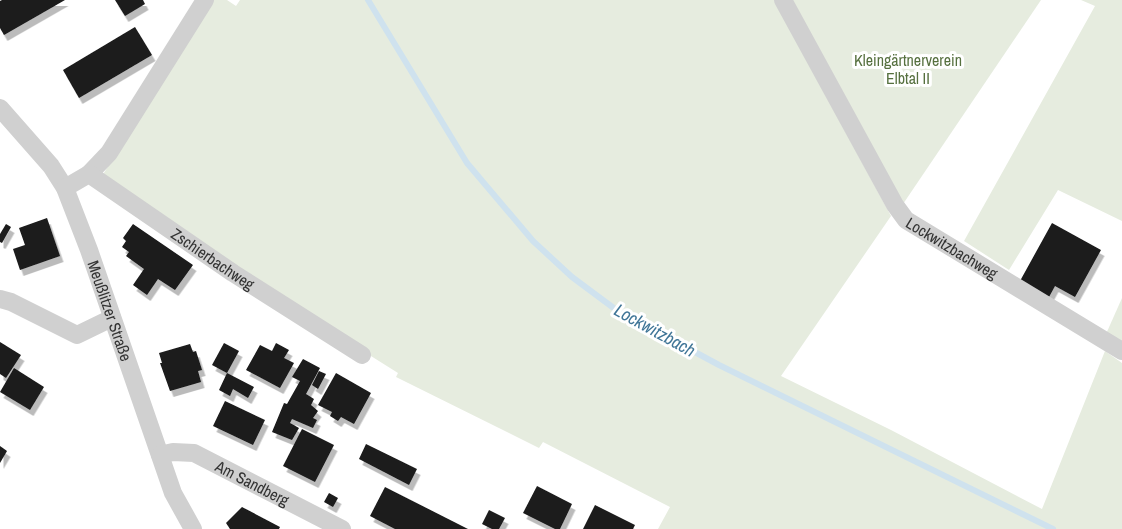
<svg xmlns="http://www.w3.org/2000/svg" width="1122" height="529" viewBox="0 0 1122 529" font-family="'Archivo Narrow',sans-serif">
<defs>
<filter id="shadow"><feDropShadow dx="3.5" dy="6" stdDeviation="0" flood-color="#0004"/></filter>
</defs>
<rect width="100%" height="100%" fill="#fff"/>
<g fill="#e6ecdf">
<polygon points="213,0 227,0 236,6 240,0 774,0 891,216 781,376 891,430 1042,509 1105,351 1122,363 1122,529 658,529 670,507 543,442 539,448 396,377 398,373 320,324 102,176"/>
<polygon points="792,0 1041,0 901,207"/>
<polygon points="1081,0 1122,0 1122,221 1058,190 1009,270 964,241 1095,6"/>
<polygon points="1122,298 1122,343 1106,334"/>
</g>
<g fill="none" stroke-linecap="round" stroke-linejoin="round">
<polyline stroke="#cfe2ee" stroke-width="6" points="368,0 467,163 533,241 572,277 615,309 719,365 1053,529"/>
</g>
<g fill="#1a1a1a" filter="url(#shadow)">
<polygon points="2,0 65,0 4,35 0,28 0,1"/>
<polygon points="115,0 143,0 145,4 125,16"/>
<polygon points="135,27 152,55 79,98 63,70"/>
<polygon points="47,218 60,256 20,270 13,249 25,245 19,228"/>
<polygon points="1052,223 1101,250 1075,297 1055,286 1049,297 1020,281"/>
<polygon points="6,224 11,227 2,243 0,242 0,234"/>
<polygon points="133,224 193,265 175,290 158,279 147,295 133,285 144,269 126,256 129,252 122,247 126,241 123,238"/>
<polygon points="0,342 21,355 6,378 0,374"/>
<polygon points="224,343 239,351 227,373 212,365"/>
<polygon points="276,343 289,350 284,358 294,363 280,388 246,370 260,345 272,351"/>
<polygon points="190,344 193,352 196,351 202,370 198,371 201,382 170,391 160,363 162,363 159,353"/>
<polygon points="303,359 320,368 306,394 314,399 311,405 318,411 313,418 317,420 313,428 292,419 290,423 299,428 292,440 272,432 284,403 287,404 300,381 292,377"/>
<polygon points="14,368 44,387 30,410 0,392"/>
<polygon points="319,371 326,374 318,389 312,385"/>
<polygon points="227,373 254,387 248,398 233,389 230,396 219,390"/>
<polygon points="336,373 371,393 354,424 341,417 338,421 330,416 332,412 318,405"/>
<polygon points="225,401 265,420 253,445 213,426"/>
<polygon points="302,429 334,445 315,482 283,466"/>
<polygon points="366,444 417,469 409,485 359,459"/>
<polygon points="0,446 7,451 0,463"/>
<polygon points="537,486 572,504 560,529 555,529 523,513"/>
<polygon points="385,487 468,529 395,529 370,516"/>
<polygon points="329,493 338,498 333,507 324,502"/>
<polygon points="595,505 635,525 633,529 583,529"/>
<polygon points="242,507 280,527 279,529 230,529 226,523"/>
<polygon points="489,510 505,518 499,529 492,529 482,524"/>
</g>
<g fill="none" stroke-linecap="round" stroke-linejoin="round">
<g stroke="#d0d0d0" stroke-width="18">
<path id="s1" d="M783,0l112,205 11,15 216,131"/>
<path id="s2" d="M0,108l51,58 14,22 24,62 84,243 20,36"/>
<polyline points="89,174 109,153 205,0"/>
<path id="s3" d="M65,188l24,-14 144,99 129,82"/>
<polyline points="0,299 11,302 77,335 112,318"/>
<path id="s4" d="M160,455l13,-3 21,1 148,76"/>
</g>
</g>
<g text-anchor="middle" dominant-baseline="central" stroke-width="6" stroke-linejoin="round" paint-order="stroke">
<g font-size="16" fill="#56703f" stroke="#fff">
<text x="908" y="60">Kleingärtnerverein<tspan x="908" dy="18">Elbtal II</tspan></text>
</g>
<g font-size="16" fill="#333" stroke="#fff">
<text stroke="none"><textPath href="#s1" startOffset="306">Lockwitzbachweg</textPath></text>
<text stroke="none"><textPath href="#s3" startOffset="178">Zschierbachweg</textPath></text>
<text stroke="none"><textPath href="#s2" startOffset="234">Meußlitzer Straße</textPath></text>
<text stroke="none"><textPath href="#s4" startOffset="100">Am Sandberg</textPath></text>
</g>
<g font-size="18" font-style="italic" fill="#3f7597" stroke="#fff">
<text transform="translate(655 330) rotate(29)">Lockwitzbach</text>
</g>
</g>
</svg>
